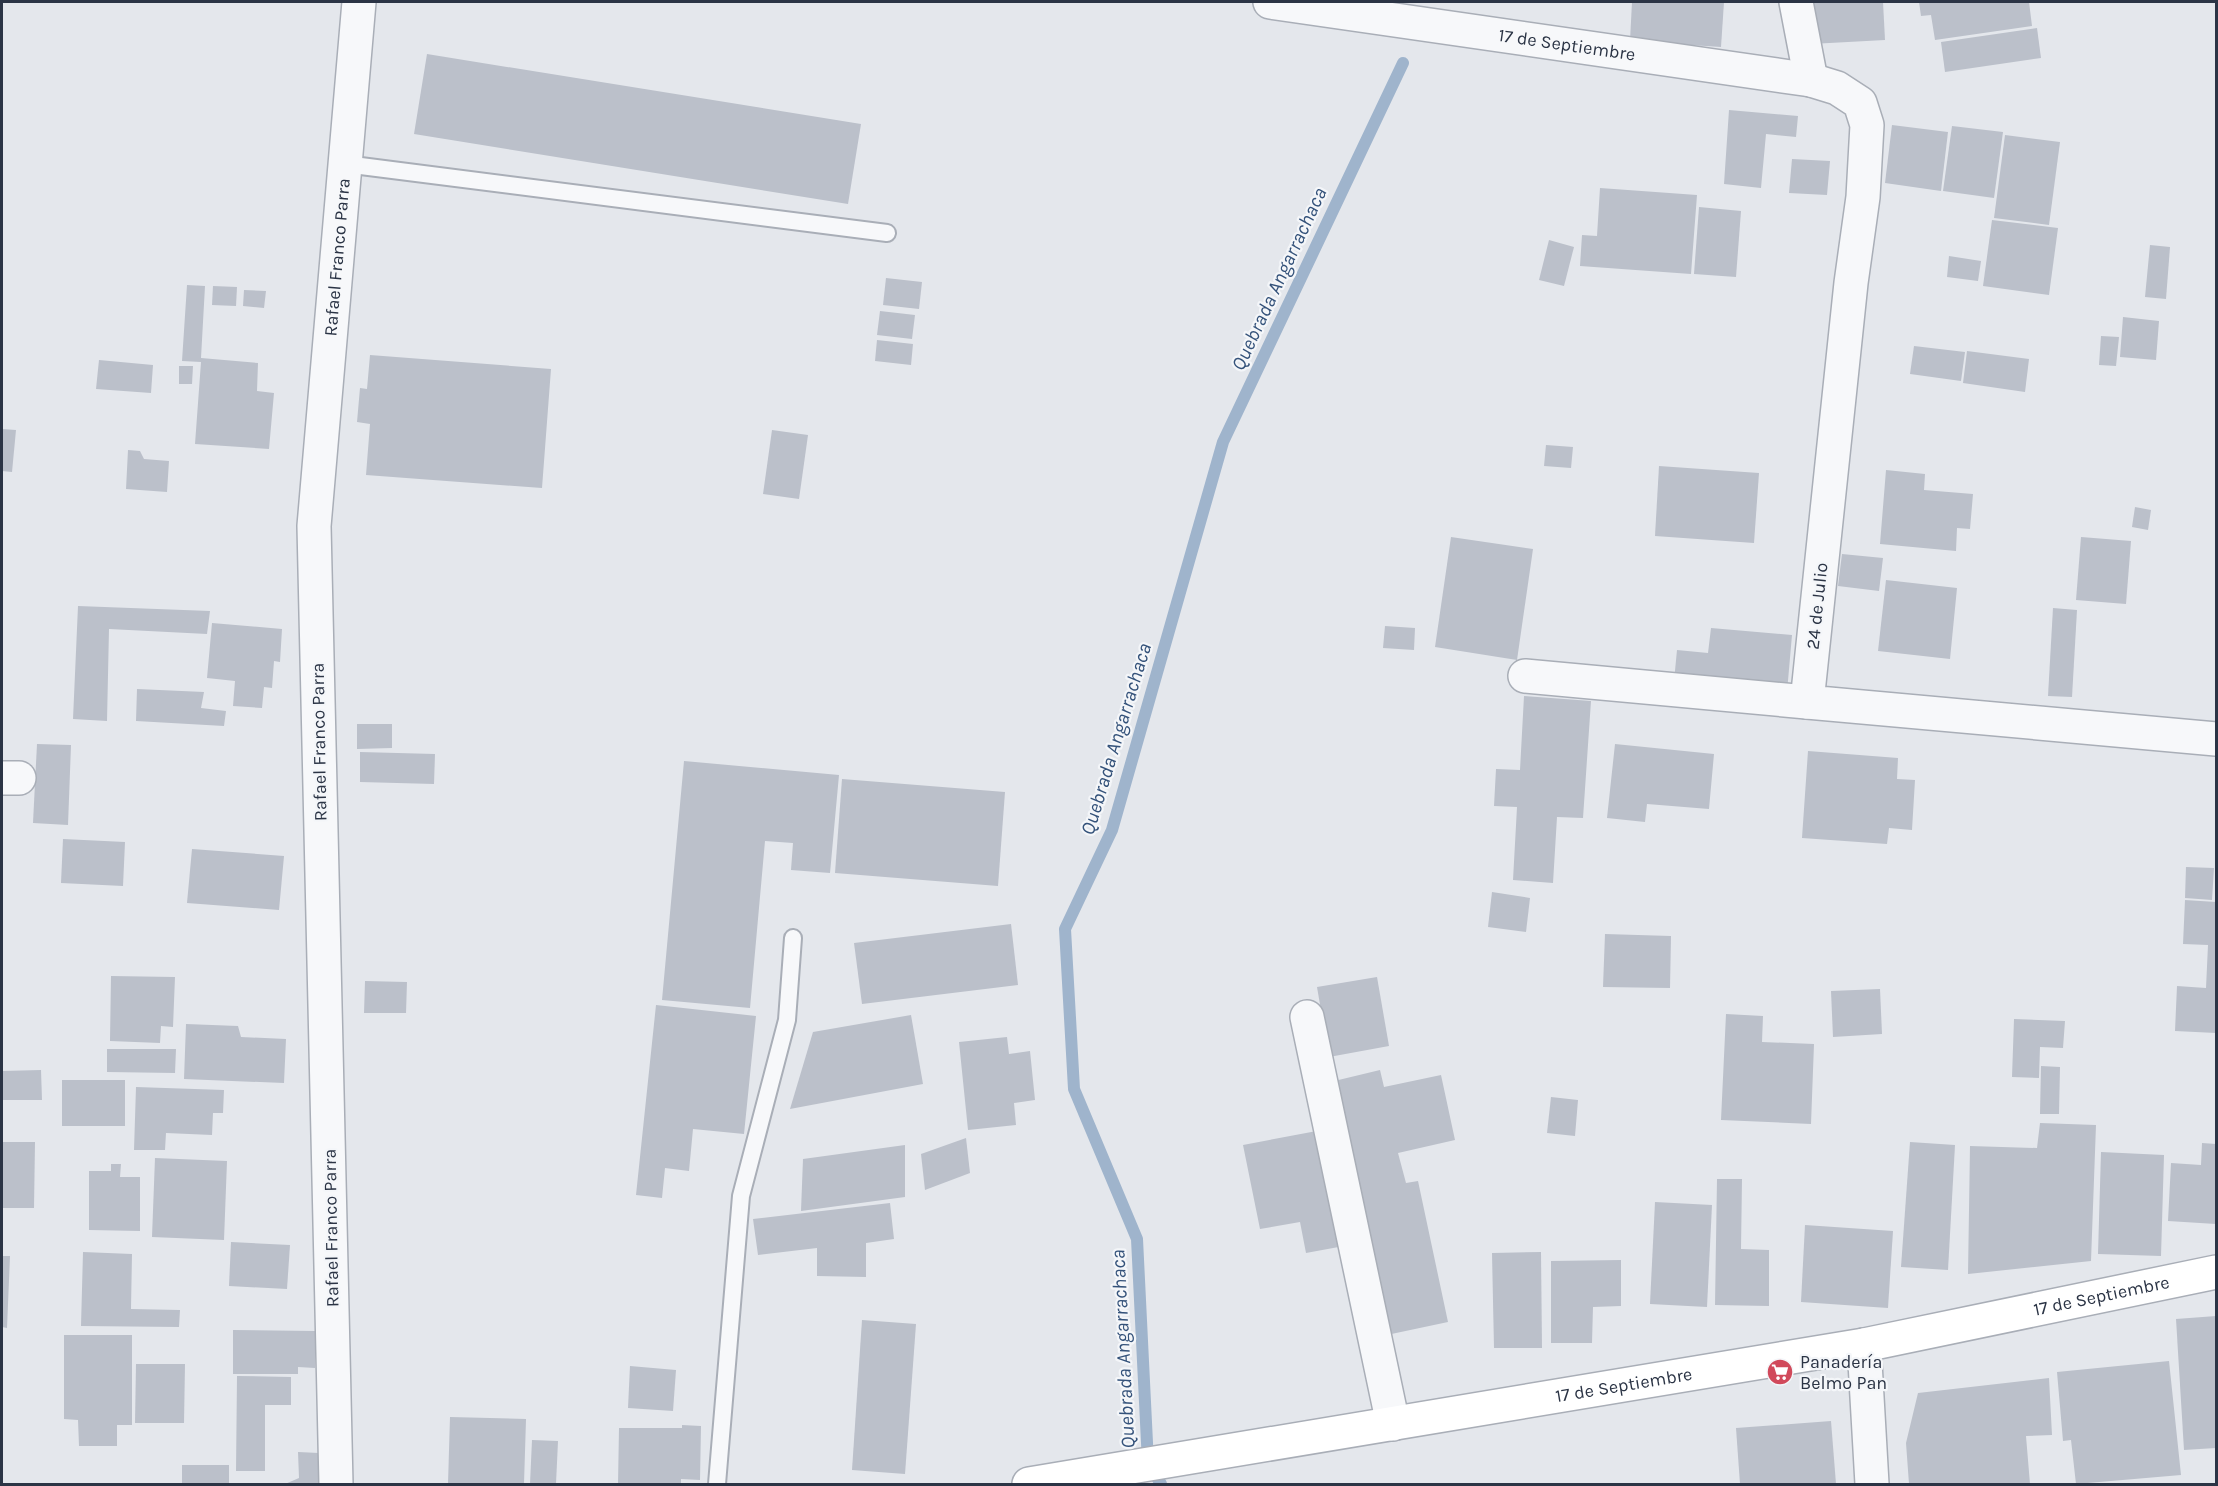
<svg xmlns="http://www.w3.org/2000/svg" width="2218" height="1486" viewBox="0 0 2218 1486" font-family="Karla,sans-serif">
<rect width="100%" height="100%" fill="#e4e7ec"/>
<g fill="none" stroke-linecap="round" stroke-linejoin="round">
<polyline stroke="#9fb4cc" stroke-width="12" points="1161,1484 1148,1463 1137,1239 1074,1089 1065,929 1112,830 1223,442 1403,63"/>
</g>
<g fill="#bbc0ca">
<polygon points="1632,2 1724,2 1721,47 1630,41"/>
<polygon points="1809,2 1883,2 1885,40 1811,44"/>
<polygon points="1919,2 2029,2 2032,26 1935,40 1931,15 1921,16"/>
<polygon points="2037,28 2041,58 1945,72 1941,42"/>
<polygon points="427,54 861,124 848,204 414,134"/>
<polygon points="1729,110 1798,116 1796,137 1766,134 1761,188 1724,184"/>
<polygon points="1892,125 1948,132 1941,191 1885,183"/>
<polygon points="1952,126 2003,132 1994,198 1943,191"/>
<polygon points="2005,135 2060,142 2049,225 1994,218"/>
<polygon points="1792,159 1830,161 1827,195 1789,193"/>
<polygon points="1600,188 1697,195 1691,274 1580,266 1582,235 1597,236"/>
<polygon points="1699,207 1741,211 1736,277 1694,274"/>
<polygon points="1992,220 2058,228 2049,295 1983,286"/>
<polygon points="1549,240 1574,247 1564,286 1539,280"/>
<polygon points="2150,245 2170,247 2166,299 2145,297"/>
<polygon points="1949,256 1981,261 1978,281 1947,277"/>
<polygon points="886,278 922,282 919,309 883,305"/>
<polygon points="187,285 205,286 201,358 258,363 257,391 274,393 269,449 195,444 201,362 182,361"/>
<polygon points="213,286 237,287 236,306 212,305"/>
<polygon points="244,290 266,291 264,308 243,306"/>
<polygon points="880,311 915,315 912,339 877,335"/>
<polygon points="2123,317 2159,321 2156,360 2120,357"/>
<polygon points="2101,336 2119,337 2116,366 2099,365"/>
<polygon points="877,340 913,344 911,365 875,361"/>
<polygon points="1914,346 1965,352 1961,381 1910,374"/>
<polygon points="1967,351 2029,359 2025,392 1963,383"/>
<polygon points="370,355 551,369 542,488 366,475 370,424 357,422 360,388 367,389"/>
<polygon points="99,360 153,365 151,393 96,389"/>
<polygon points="179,366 193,366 192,384 179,384"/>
<polygon points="2,429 16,430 12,472 2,471"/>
<polygon points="772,430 808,435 799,499 763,494"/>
<polygon points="1546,445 1573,447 1571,468 1544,466"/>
<polygon points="128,450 140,451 144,459 169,461 167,492 126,489"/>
<polygon points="1659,466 1759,473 1754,543 1655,536"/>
<polygon points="1886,470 1925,474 1924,490 1973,494 1970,529 1957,528 1956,551 1880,544"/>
<polygon points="2135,507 2151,510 2148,530 2132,527"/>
<polygon points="1451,537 1533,549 1517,660 1435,647"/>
<polygon points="2081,537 2131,541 2126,604 2076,600"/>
<polygon points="1842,554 1883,558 1879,591 1838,586"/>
<polygon points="1886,580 1957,588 1950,659 1878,651"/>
<polygon points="78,606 210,611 207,634 109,629 107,721 73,719"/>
<polygon points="2053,608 2077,610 2072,697 2048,696"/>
<polygon points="212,623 282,629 280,662 274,661 272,688 264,687 262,708 233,706 235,681 207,678"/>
<polygon points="1385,626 1415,628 1414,650 1383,648"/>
<polygon points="1711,628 1792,635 1787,692 1674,681 1677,650 1708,653"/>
<polygon points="137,689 204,692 201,708 226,711 224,726 136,721"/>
<polygon points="1524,696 1591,701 1583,818 1557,817 1553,883 1513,880 1517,807 1494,806 1496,769 1520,770"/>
<polygon points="357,724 392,724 392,748 357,749"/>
<polygon points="37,744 71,745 68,825 33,823"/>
<polygon points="1615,744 1714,754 1709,809 1647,804 1645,822 1607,818"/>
<polygon points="1808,751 1898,758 1897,779 1915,780 1912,830 1889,828 1887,844 1802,838"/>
<polygon points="360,752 435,754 434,784 360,782"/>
<polygon points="684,761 839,775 830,873 791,870 793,843 765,841 750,1008 662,1000"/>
<polygon points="842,779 1005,792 998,886 835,873"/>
<polygon points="63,839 125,842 123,886 61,883"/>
<polygon points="192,849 284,856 279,910 187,903"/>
<polygon points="2186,867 2214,868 2212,900 2185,898"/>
<polygon points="1492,892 1530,898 1526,932 1488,927"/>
<polygon points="2185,900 2216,902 2216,1033 2175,1031 2177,986 2206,988 2208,945 2183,944"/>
<polygon points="1011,924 1018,985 862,1004 854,943"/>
<polygon points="1605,934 1671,936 1670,988 1603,987"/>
<polygon points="111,976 175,977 173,1027 161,1026 160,1043 110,1041"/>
<polygon points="1377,977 1389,1046 1329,1057 1317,987"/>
<polygon points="365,981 407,982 406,1013 364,1013"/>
<polygon points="1880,989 1882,1034 1833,1037 1831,991"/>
<polygon points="656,1005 756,1016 744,1134 693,1129 689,1171 665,1168 662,1198 636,1195"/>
<polygon points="1726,1014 1763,1016 1762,1042 1814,1044 1811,1124 1721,1120"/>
<polygon points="911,1015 923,1084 790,1109 813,1032"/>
<polygon points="2014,1019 2065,1021 2063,1048 2040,1047 2039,1078 2012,1077"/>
<polygon points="186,1024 238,1026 241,1037 286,1039 284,1083 184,1079"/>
<polygon points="1007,1037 1009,1054 1030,1051 1035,1100 1014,1103 1016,1125 968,1130 959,1042"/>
<polygon points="107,1049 176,1049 175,1073 107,1072"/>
<polygon points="2041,1066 2060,1067 2059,1114 2040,1114"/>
<polygon points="41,1070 42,1100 2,1100 2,1071"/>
<polygon points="1380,1070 1384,1087 1441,1075 1455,1140 1398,1153 1406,1183 1418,1181 1448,1322 1382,1336 1326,1083"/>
<rect x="62" y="1080" width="63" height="46"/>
<polygon points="136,1087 224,1090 223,1113 213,1113 212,1135 166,1133 165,1150 134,1150"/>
<polygon points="1551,1097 1578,1100 1575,1136 1547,1133"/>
<polygon points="2040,1123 2096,1125 2091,1261 1968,1274 1970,1146 2037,1148"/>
<polygon points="1322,1130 1344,1246 1306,1253 1300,1222 1260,1229 1243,1145"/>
<polygon points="966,1138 970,1173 925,1190 921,1154"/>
<polygon points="2,1142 35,1142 34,1208 2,1208"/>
<polygon points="1910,1142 1955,1145 1948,1270 1901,1267"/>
<polygon points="2202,1143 2216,1144 2216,1224 2168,1221 2171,1163 2201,1165"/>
<polygon points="905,1145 905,1197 801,1211 803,1159"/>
<polygon points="2101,1152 2164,1155 2161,1256 2098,1254"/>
<polygon points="155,1158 227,1161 224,1240 152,1237"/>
<polygon points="111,1164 121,1164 120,1177 140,1177 140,1231 89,1230 89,1171 111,1171"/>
<polygon points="1717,1179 1742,1179 1741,1249 1769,1250 1769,1306 1715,1305"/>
<polygon points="1655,1202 1712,1205 1707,1307 1650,1304"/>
<polygon points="890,1203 894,1239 866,1243 866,1277 817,1276 817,1248 758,1255 753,1219"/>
<polygon points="1805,1225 1893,1231 1888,1308 1801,1302"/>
<polygon points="231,1242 290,1245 287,1289 229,1286"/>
<polygon points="83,1252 132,1254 131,1309 180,1310 179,1327 81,1326"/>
<polygon points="1541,1252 1542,1348 1494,1348 1492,1253"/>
<polygon points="2,1256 10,1256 7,1328 2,1327"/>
<polygon points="1621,1260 1621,1306 1593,1307 1592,1343 1551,1343 1551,1261"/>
<polygon points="2216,1316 2216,1448 2184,1450 2176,1319"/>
<polygon points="862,1320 916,1324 905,1474 852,1470"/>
<polygon points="233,1330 315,1331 315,1368 298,1367 298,1374 233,1374"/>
<polygon points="64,1335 132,1335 132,1425 117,1425 117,1446 79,1446 78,1420 64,1419"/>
<polygon points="2169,1361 2181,1475 2076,1484 2071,1440 2063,1441 2057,1372"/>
<polygon points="136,1364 185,1364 184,1423 135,1423"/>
<polygon points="630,1366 676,1370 673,1411 628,1408"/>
<polygon points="237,1376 291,1377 291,1405 265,1405 265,1471 236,1471"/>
<polygon points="2049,1378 2052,1435 2026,1436 2030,1484 1909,1484 1906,1443 1918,1393"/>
<polygon points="450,1417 526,1419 524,1484 448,1484"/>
<polygon points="1831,1421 1836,1484 1740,1484 1736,1428"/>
<polygon points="682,1425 701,1426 700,1480 681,1479 681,1484 618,1484 619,1428 682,1428"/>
<polygon points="532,1440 558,1441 556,1484 530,1484"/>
<polygon points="298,1452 319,1453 320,1484 285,1484 299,1478"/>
<rect x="182" y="1465" width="47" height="19"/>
</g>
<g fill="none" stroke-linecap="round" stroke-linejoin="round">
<defs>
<g id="lane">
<polyline points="345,164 887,233"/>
<polyline points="717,1484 741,1196 787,1020 793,938"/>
</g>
<g id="street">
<path id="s1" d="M1270,2l541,78 26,8 23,15 7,22 -4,72 -12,86 -44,419 409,37"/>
<polyline points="1796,2 1811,80"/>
<polyline points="1525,676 1807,702"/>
<polyline points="2,778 19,778"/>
<polyline points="1307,1017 1393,1424"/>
<polyline points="1864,1345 1872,1484"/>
<path id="s2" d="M336,1484l-22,-958 45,-524"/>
</g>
<g id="secondary">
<path id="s3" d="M1029,1484l835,-139 352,-73"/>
</g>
</defs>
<use href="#lane" stroke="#a9aeb7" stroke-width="20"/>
<use href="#street" stroke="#a9aeb7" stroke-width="36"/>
<use href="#secondary" stroke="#a9aeb7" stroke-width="36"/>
<use href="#lane" stroke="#f7f8fa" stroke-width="16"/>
<use href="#street" stroke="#f7f8fa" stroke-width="33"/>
<use href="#secondary" stroke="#fff" stroke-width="33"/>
</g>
<defs>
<symbol id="supermarket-disc" viewBox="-11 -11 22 22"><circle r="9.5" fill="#d1495b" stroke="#f4f6f9"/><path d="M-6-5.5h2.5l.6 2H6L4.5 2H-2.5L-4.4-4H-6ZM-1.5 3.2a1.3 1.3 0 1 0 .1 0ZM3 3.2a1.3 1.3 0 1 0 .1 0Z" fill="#fff"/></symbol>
</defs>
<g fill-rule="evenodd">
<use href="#supermarket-disc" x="1765" y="1357" width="30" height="30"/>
</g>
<g text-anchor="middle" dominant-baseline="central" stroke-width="4.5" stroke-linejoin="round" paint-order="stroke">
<g font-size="18" fill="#2b3445" stroke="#f4f6f9">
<text stroke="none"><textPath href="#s1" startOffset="300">17 de Septiembre</textPath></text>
<text stroke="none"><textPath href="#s2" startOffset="1228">Rafael Franco Parra</textPath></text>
<text transform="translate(1817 606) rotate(-84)">24 de Julio</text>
<text transform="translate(319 742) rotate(-91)">Rafael Franco Parra</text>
<text transform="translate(331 1228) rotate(-91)">Rafael Franco Parra</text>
<text stroke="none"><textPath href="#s3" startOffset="1089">17 de Septiembre</textPath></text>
<text stroke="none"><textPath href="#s3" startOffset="603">17 de Septiembre</textPath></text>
</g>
<g font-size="18" fill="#2b3445" stroke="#f4f6f9" text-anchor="start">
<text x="1800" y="1362">Panadería<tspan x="1800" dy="21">Belmo Pan</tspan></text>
</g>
<g font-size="20" font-style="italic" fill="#34527a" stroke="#f4f6f9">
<text transform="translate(1279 279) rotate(-65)">Quebrada Angarrachaca</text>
<text transform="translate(1116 739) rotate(-73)">Quebrada Angarrachaca</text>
<text transform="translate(1123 1349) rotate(-93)">Quebrada Angarrachaca</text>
</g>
</g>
<rect width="2218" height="1486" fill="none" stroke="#2b3445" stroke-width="6"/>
</svg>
